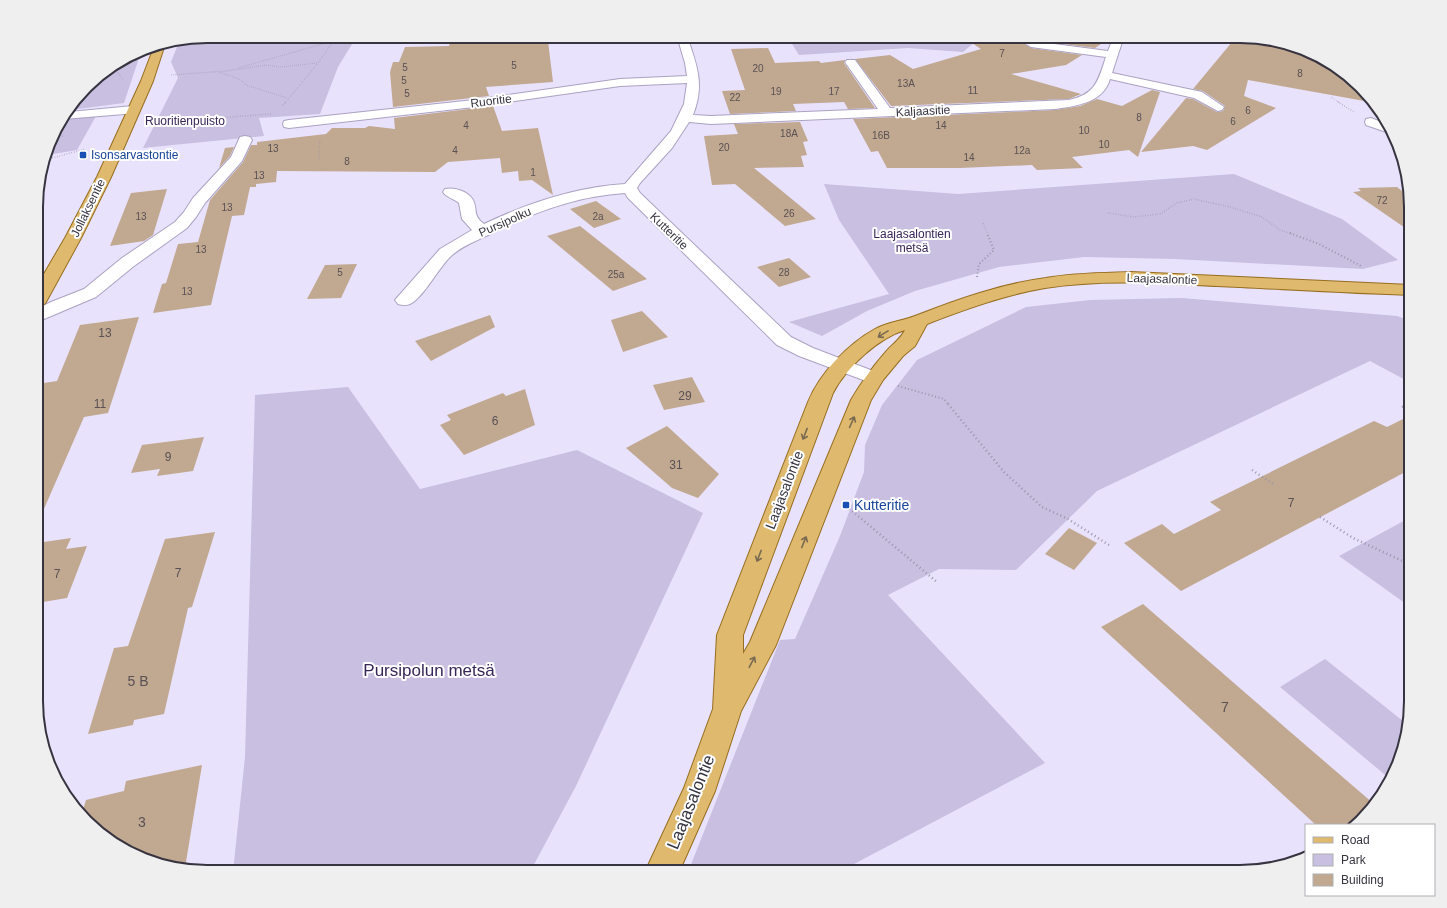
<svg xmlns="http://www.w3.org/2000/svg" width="1447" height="908" viewBox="0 0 1447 908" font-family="Arial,sans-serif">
<rect width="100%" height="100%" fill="#e9e2fd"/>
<g fill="#c8bfe1">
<polygon points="207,36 308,37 309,36 357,36 338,67 320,114 259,118 264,136 143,148 178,78 171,62 179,42"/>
<polygon points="787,36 982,36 963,52 908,48 799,55"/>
<polygon points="142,49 124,103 70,110 94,79"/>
<polygon points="96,116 77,150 47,155 54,131 63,119"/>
<polygon points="1234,174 1342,219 1398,260 1363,269 1175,259 1084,257 999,267 915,291 867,311 822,336 789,322 889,294 839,220 824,184 958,194"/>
<polygon points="1182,298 1397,316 1411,321 1411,383 1370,361 1097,491 1016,570 939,569 888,595 1045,763 839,872 688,872 780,640 795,639 840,536 864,472 865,445 882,405 917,360 1026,307 1090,300"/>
<polygon points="348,387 420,489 577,450 703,513 576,786 530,872 233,872 245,757 255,395"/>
<polygon points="1411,517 1411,606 1409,606 1339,556"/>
<polygon points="1325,659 1408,725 1402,755 1390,779 1280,687"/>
</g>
<g fill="#c1a890">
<polygon points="451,36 543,36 543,42 548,41 553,82 486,87 489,96 393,107 390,72 393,62 399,62 405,47 449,46"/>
<polygon points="961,36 1053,36 1101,44 1095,48 1031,40 1026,41 1025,44 1031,48 1082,55 1066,65 1011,74 1081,94 1069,99 891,106 855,59 890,55 913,69 981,49"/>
<polygon points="1237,36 1288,44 1335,65 1370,102 1248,80 1244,96 1276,108 1207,150 1193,146 1141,152 1186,98 1193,99 1217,112 1223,111 1225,106 1203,91 1193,89"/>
<polygon points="768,48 775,63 819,61 821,63 845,60 844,63 875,108 848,109 844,102 793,104 796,111 730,114 722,91 745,90 731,49"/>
<polygon points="1152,90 1160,92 1138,157 1129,150 1072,157 1083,168 1037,170 1032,165 960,168 887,168 878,151 871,152 853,119 1055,110 1080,106 1097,99 1122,106"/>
<polygon points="493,106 502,131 538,128 553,195 532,180 519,181 518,171 502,173 500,158 448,162 435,172 277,171 276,182 256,184 256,187 250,187 244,215 232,216 211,305 153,313 162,284 166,283 178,244 198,242 210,200 243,162 251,145 257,145 257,142 326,134 332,128 365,128 369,126 395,129 394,118"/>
<polygon points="800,122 808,141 803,142 807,155 801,156 804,167 754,168 816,219 785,226 735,184 712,185 704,136 738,134 734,124"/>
<polygon points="234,147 230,156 219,168 225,148"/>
<polygon points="1397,187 1411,198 1411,232 1353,192 1361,191 1358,188"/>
<polygon points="167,189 153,235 144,241 110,246 131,193"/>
<polygon points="596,201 621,219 594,228 570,209"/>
<polygon points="580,226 647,279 613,291 547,236"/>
<polygon points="789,258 811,277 779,287 757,267"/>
<polygon points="357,264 341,298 307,299 325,265"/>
<polygon points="642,311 668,337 623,352 611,320"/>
<polygon points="490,315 495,327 431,361 415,341"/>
<polygon points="139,317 108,413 84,417 37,525 37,384 57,381 80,325"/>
<polygon points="692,377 705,402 664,410 653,385"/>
<polygon points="525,389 535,425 464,455 440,425 451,420 447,415 503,393 506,396"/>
<polygon points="1411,415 1411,469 1181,591 1124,543 1162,524 1174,534 1221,510 1210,502 1374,421 1387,427"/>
<polygon points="667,426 719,474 698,498 672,488 626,448"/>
<polygon points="204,437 193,471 157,476 160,469 131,473 142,445"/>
<polygon points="1069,528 1097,543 1074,570 1045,554"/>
<polygon points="215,532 192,607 188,608 164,714 134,720 133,725 88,734 114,648 128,646 165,539"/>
<polygon points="71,538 66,549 87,546 67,598 37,603 37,543"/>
<polygon points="1143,604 1288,730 1374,804 1351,825 1316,825 1101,627"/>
<polygon points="202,765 185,868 153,863 112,843 82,813 86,800 124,791 126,781"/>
</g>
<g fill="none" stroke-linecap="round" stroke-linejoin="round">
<defs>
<g id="minor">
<path d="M677,36h10c10,30 18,48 6,79l18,1 167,-7 -33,-47 2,-2h8l35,48 179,-8c27,-6 29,-19 37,-43l-75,-10 -5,-3 1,-2 4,-1 77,10 6,-15h10l-12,37 90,19 22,15 -2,3 -4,1 -24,-13 -84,-19c-7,24 -34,27 -55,30l-344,15 -22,-2 -17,26 -32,35 -3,5 3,5 151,144 22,11 68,26 3,4 -3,4 -7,2 -75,-28 -22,-11 -149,-147 -3,-5c-49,3 -93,20 -137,42 -12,6 -26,11 -37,21 -12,11 -27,41 -41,48 -5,2 -8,1 -12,0l-3,-4 45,-51 32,-19 -10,-11 -3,-16c-5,-4 -13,-6 -16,-11l2,-3c9,-2 23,2 28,11 5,10 -1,15 11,24 44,-21 92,-37 141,-40l46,-53 13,-27 3,-21 -67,3 -146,21 -185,21 -5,-1 -1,-3 1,-3 5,-1 185,-20 146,-21 67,-3 -2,-13z"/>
<polygon points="133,106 137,107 139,110 137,113 63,119 69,112"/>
<polygon points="1371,118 1389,125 1392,134 1366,125 1365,122 1366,119"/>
<polygon points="245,136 250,137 252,140 242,161 205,203 196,217 187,228 134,266 96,297 37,322 37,309 51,302 84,289 122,258 175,222 184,212 193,198 231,157 240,137"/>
</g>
<g id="major">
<polygon points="165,44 153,81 111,177 81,238 46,302 43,306 37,307 37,286 65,238 97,177 141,81 154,47"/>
<path d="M1131,272l280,13v10c-65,-2 -129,-6 -194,-9 -57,-3 -115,-7 -172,2 -41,7 -80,21 -118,36l-12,22 -12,10 -20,24 -12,20 -95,245 -35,66 -26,80 -36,81h-34l39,-84 29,-79 4,-74 91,-233c12,-29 40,-58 67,-73 13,-7 27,-8 40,-13 43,-17 86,-32 131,-38 28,-5 57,-5 85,-6zM905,330c-5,10 -14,15 -21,24 -13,15 -23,29 -33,46l-101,242 -7,12v-19l90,-242c13,-25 45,-55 72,-63z"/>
</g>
</defs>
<use href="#minor" stroke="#aba2c1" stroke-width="2"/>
<use href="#major" stroke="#966d1f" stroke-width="2"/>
<g stroke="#9b96aa" stroke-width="1" stroke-dasharray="0.5 1.5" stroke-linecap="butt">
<polyline points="111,68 117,71 123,80"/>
<polyline points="238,68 333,41"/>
<polyline points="219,72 239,79 246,85 287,98"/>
<polyline points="171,75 226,71 267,65 280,67 318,63"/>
<polyline points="1331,97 1340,103"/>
<polyline points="285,103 318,63 337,36"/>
</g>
<g stroke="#9b96aa" stroke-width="1.5" stroke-dasharray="0.5 2" stroke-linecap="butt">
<polyline points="1338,102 1354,112"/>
<polyline points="283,105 286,102"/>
<polyline points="153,123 271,114"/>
<polyline points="52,137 64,136"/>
<polyline points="319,159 320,140"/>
<polyline points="45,160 85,149"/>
<polyline points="1108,213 1134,217 1160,214 1177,203 1194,199 1230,207 1262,217 1280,230 1292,234"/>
<polyline points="983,223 988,234"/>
</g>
<g stroke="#9b96aa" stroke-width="2" stroke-dasharray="1 2.5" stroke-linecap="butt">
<polyline points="1290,233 1319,244 1361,266"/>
<polyline points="977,277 979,264 994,250 987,233"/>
<polyline points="898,386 944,399 949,405"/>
<polyline points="1407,405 1411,403"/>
</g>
<g stroke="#9b96aa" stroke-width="2.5" stroke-dasharray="1 3" stroke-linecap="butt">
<polyline points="948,404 1004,472 1042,507 1068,519 1109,545"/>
<polyline points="1402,407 1409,404"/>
<polyline points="1252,470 1273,484"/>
<polyline points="846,506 937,582"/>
<polyline points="1320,517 1353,538 1411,565"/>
</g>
<use href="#minor" fill="#fff" fill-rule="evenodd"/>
<use href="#major" fill="#dfba6e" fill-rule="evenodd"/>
</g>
<defs><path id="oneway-shaft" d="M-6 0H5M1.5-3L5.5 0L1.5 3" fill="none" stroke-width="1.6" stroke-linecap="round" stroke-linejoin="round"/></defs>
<g stroke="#7a6a52">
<use href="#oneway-shaft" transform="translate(883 334) rotate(148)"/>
<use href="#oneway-shaft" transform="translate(852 422) rotate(-66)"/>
<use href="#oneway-shaft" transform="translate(805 434) rotate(111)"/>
<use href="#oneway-shaft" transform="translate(804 542) rotate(-68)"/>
<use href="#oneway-shaft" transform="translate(759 556) rotate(111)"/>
<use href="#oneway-shaft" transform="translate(752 662) rotate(-62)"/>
</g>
<g fill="#1a4fb4" stroke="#fff" stroke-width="1.5">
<rect x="79" y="151" width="8" height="8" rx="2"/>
<rect x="842" y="501" width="8" height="8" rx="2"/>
</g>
<g text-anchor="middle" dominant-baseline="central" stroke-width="4" stroke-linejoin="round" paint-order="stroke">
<g font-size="10" fill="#5a5154">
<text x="1002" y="53">7</text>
<text x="514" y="65">5</text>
<text x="405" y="67">5</text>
<text x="758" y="68">20</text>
<text x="1300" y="73">8</text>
<text x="404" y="80">5</text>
<text x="906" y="83">13A</text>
<text x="973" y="90">11</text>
<text x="776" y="91">19</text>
<text x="834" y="91">17</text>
<text x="407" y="93">5</text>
<text x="735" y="97">22</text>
<text x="1248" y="110">6</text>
<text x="1139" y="117">8</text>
<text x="1233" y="121">6</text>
<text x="466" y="125">4</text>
<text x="941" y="125">14</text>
<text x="1084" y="130">10</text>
<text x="789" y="133">18A</text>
<text x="881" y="135">16B</text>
<text x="1104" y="144">10</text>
<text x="724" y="147">20</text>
<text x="273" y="148">13</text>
<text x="455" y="150">4</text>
<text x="1022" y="150">12a</text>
<text x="969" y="157">14</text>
<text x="347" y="161">8</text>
<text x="533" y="172">1</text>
<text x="259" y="175">13</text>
<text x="1382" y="200">72</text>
<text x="227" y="207">13</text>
<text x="789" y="213">26</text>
<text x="141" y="216">13</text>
<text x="598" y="216">2a</text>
<text x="201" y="249">13</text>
<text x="340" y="272">5</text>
<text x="784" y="272">28</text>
<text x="616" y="274">25a</text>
<text x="187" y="291">13</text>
</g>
<g font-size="12" fill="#373440" stroke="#fff">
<text transform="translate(491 101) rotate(-7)">Ruoritie</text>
<text transform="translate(923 111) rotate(-3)">Kaljaasitie</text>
<text transform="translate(88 208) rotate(-64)">Jollaksentie</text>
<text transform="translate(505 222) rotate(-24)">Pursipolku</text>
<text transform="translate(669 231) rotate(44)">Kutteritie</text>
<text transform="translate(1162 279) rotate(2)">Laajasalontie</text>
</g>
<g font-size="12" fill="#382659" stroke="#fff">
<text x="185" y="121">Ruoritienpuisto</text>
<text x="912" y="234">Laajasalontien<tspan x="912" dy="14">metsä</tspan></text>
</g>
<g font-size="12" fill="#164399" stroke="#fff" text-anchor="start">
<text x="91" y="155">Isonsarvastontie</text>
</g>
<g font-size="12" fill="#5a5154">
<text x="105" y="333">13</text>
<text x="685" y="396">29</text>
<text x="100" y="404">11</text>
<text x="495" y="421">6</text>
<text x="168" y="457">9</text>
<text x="676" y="465">31</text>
<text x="1291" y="503">7</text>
<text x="178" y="573">7</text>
<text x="57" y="574">7</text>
</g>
<g font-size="14" fill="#373440" stroke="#fff">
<text transform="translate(784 490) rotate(-69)">Laajasalontie</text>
</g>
<g font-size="14" fill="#164399" stroke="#fff" text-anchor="start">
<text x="854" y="505">Kutteritie</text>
</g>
<g font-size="14" fill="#5a5154">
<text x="138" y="681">5 B</text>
<text x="1225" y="707">7</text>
<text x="142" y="822">3</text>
</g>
<g font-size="17" fill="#382659" stroke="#fff">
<text x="429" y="670">Pursipolun metsä</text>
</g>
<g font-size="17" fill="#373440" stroke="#fff">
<text transform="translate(691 802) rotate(-68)">Laajasalontie</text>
</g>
</g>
<path d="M0 0H1447V908H0ZM207 43H1240A164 164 0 0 1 1404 207V701A164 164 0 0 1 1240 865H207A164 164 0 0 1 43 701V207A164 164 0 0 1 207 43Z" fill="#efeff0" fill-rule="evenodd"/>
<path fill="none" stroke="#373440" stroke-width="2" d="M207 43H1240A164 164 0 0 1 1404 207V701A164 164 0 0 1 1240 865H207A164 164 0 0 1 43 701V207A164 164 0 0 1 207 43Z"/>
<rect x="1305" y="824" width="130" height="72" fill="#ffffff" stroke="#afaeb3"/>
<rect x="1313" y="837" width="20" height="6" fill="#dfba6e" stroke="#afaeb3"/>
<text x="1341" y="844" font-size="12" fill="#373440">Road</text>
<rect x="1313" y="854" width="20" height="12" fill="#c8bfe1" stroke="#afaeb3"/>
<text x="1341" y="864" font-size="12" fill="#373440">Park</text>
<rect x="1313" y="874" width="20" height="12" fill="#c1a890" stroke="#afaeb3"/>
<text x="1341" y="884" font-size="12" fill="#373440">Building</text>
</svg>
